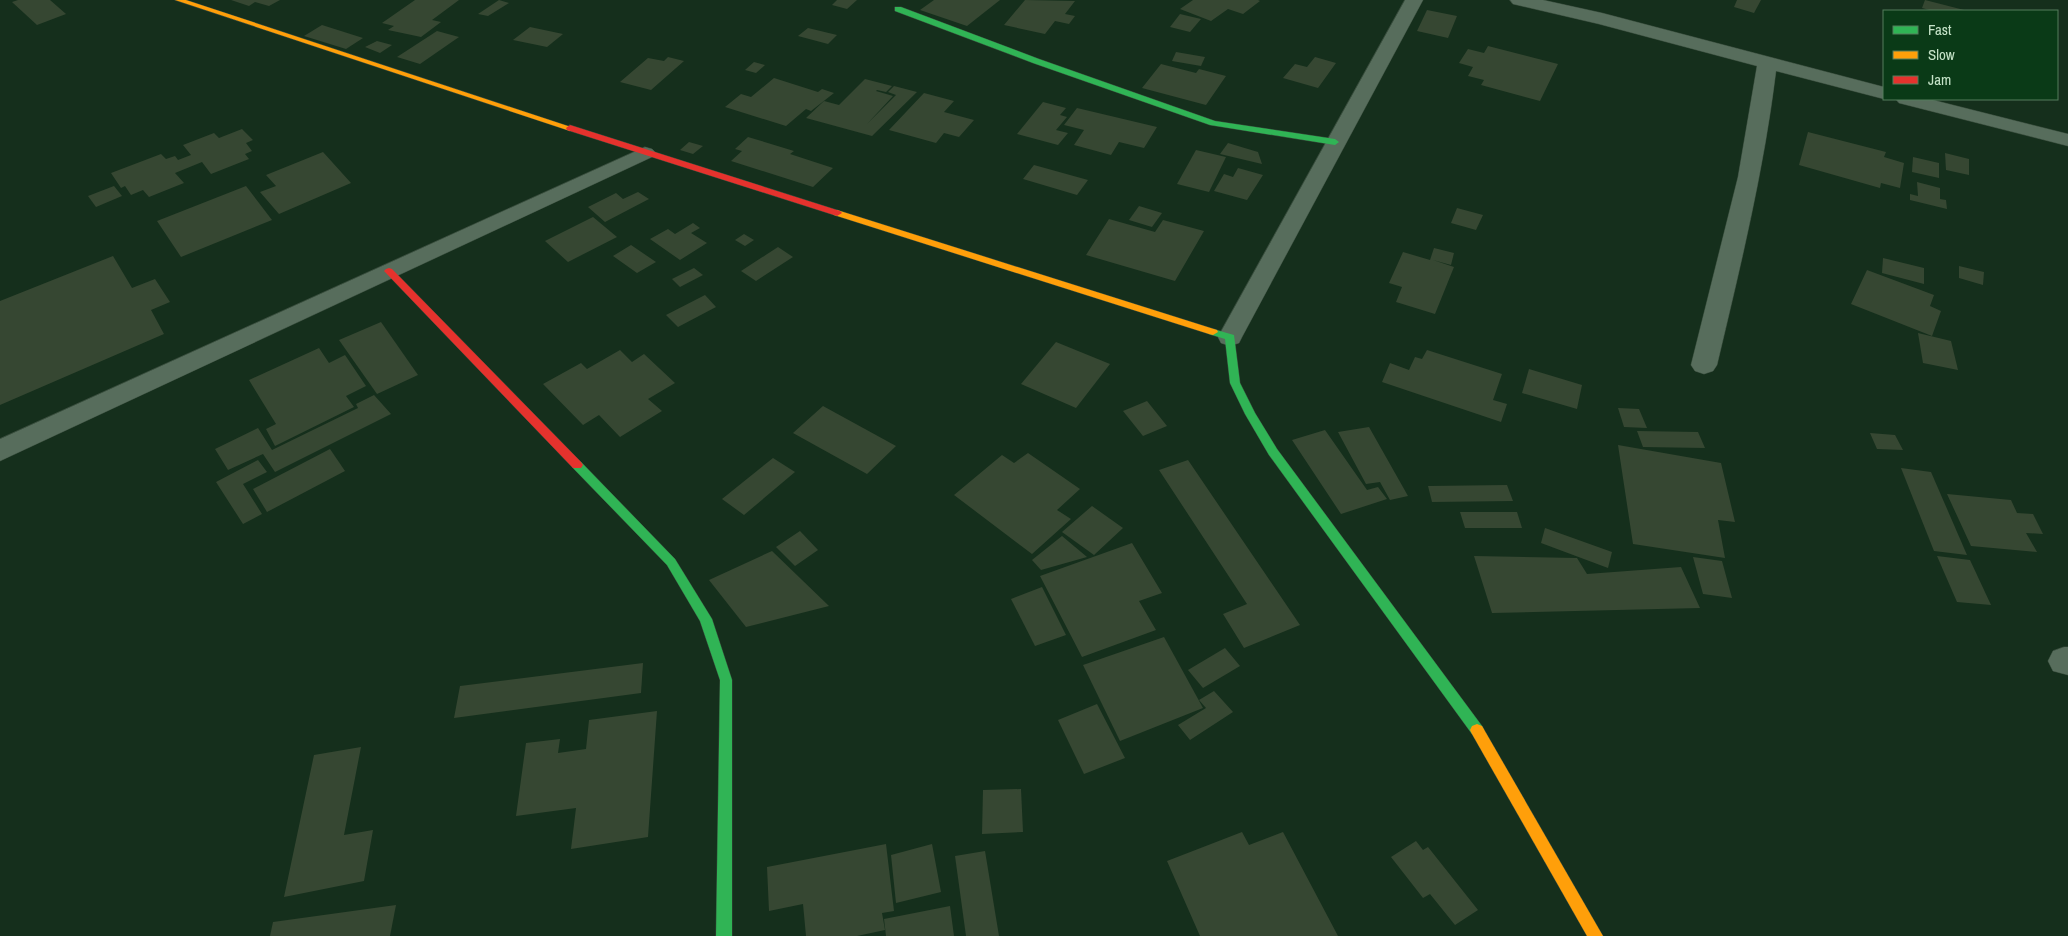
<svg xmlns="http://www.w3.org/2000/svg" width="2068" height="936" viewBox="0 0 2068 936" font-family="'Archivo Narrow',sans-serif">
<rect width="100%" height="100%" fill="#152f1c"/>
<g fill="#364732">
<polygon points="18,0 50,0 66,14 37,25 12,2"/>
<polygon points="231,0 280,0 269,6 255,2 249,6"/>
<polygon points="415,0 459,0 432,20 441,22 421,37 388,30 394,26 382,23"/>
<polygon points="499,0 509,3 488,16 478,14"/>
<polygon points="837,0 857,0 847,9 832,5"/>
<polygon points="934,0 1000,0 967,26 920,10"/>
<polygon points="1025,0 1075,1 1065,14 1075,16 1069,24 1055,21 1045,34 1004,25"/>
<polygon points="1193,0 1258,0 1260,1 1243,14 1228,9 1211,21 1180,9"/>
<polygon points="1737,0 1761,0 1754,13 1734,7"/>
<polygon points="1925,0 1968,11 1933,11 1922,8"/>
<polygon points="1427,10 1457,16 1448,38 1417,31"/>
<polygon points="1180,14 1201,19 1190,32 1170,27"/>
<polygon points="322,25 363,38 346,49 304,36"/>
<polygon points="530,27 563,34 547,47 513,40"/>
<polygon points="808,28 837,35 828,44 798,36"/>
<polygon points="437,31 459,37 420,64 397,57"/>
<polygon points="377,41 392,45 380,53 365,47"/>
<polygon points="1488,46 1558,64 1540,101 1481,85 1484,80 1468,76 1473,67 1459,63 1468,49 1484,53"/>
<polygon points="1176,52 1205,57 1201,66 1172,61"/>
<polygon points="668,57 684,61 651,90 620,82 648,58 664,61"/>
<polygon points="1315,57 1336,63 1318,88 1283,78 1295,64 1307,67"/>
<polygon points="754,62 765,65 756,73 745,70"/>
<polygon points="1161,64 1196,73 1199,69 1226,76 1206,105 1142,88"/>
<polygon points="774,78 818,92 822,89 834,93 811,111 806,109 786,126 725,107 741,94 751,97"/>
<polygon points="865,79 892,86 886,92 877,90 876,91 893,96 867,124 896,95 888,92 894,86 917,92 872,136 806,118 824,101 839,105"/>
<polygon points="924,93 954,101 944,112 974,120 959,137 944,133 936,143 889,130"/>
<polygon points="1043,102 1066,108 1060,115 1067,117 1056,130 1068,133 1058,145 1017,134"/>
<polygon points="1077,108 1157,127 1144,148 1119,142 1111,155 1074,145 1084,130 1064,125"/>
<polygon points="242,129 253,140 246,143 252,151 245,154 249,159 211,174 202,162 175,173 184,183 149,197 143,190 131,195 125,186 121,188 111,173 161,154 166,159 175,156 178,160 191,155 183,145 214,133 219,138"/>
<polygon points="1808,132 1886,152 1884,157 1904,163 1900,188 1881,183 1880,188 1799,165"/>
<polygon points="748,137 794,151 790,154 833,168 813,187 731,161 742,151 735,149"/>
<polygon points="689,142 703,146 693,154 680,150"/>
<polygon points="1228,143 1258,152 1262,164 1220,154"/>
<polygon points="1196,150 1226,157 1209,192 1177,184"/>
<polygon points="323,152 351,183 279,214 260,192 276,186 266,175"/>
<polygon points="1945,153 1969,159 1969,175 1946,170"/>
<polygon points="1913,157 1939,163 1939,178 1912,172"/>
<polygon points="1034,165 1088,180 1077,195 1023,179"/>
<polygon points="1238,168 1263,175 1247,200 1214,191 1224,174 1233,177"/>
<polygon points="1917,182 1940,188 1940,199 1946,200 1947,209 1910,200 1910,194 1918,196"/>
<polygon points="114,186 122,196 96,207 88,196"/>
<polygon points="246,186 272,220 181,257 157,221"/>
<polygon points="638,192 649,199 605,222 588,207 616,193 623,199"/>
<polygon points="1139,206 1162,213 1152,227 1129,220"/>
<polygon points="1457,208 1483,215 1476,230 1451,223"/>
<polygon points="593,217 617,237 568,262 545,241"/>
<polygon points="1109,219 1155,232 1163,220 1204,231 1175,281 1086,255"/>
<polygon points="693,223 700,228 691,233 707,243 680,260 650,239 668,229 675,234"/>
<polygon points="744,234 754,240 745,246 735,240"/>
<polygon points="631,245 656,262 637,273 613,256"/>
<polygon points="778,247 793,257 756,281 741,271"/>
<polygon points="1434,248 1454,253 1451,265 1433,260 1454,267 1435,314 1396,302 1402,287 1389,283 1403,252 1430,260"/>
<polygon points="113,256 132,288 155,279 170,302 151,310 164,334 0,405 0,301"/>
<polygon points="1883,258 1924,268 1924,284 1882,273"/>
<polygon points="1959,266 1984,272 1983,285 1959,278"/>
<polygon points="694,268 703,275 680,287 672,279"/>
<polygon points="1867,270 1934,295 1930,306 1941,311 1932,336 1851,304"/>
<polygon points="705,295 716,307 678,327 666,315"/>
<polygon points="381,322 418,375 377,394 339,340"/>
<polygon points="1918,333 1951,341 1958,370 1923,363"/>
<polygon points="1056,342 1110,364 1076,408 1021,384"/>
<polygon points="319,348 329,363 345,355 366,386 346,396 354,407 275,446 266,429 276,424 249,380"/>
<polygon points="620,350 632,362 644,354 675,383 648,399 662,411 620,437 599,415 583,425 543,384 581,363 587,369"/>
<polygon points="1427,350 1502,374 1493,400 1507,404 1501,422 1382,382 1390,363 1409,370 1415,357 1422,359"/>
<polygon points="1529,369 1582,385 1577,409 1522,393"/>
<polygon points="374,395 391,414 275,472 263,454 228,470 215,449 258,428 272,450 358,408 356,404"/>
<polygon points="1147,401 1167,426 1143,436 1123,411"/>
<polygon points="823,406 896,446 867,474 793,433"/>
<polygon points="1618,408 1639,409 1647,428 1624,427"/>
<polygon points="1369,427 1408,496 1390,500 1380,482 1366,484 1338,432"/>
<polygon points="1325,430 1367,490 1378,487 1387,499 1341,514 1292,440"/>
<polygon points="1637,431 1698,432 1705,448 1643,447"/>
<polygon points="1870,433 1895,435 1903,450 1877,449"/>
<polygon points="1618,445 1721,463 1735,522 1718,520 1725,558 1633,544"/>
<polygon points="330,449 345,471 267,512 253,489"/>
<polygon points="1028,453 1080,489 1057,510 1071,519 1032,554 954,495 1002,455 1014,463"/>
<polygon points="773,458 795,472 744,515 722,499"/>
<polygon points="258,460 267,472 243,484 262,514 243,524 216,482"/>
<polygon points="1188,460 1300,625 1244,648 1223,614 1247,604 1159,470"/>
<polygon points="1901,468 1931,472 1967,555 1934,551"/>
<polygon points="1507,485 1513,501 1432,502 1428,486"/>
<polygon points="1947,494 2011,500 2017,513 2033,514 2043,534 2026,533 2037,552 1971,546"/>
<polygon points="1092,506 1123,528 1094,555 1062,532"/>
<polygon points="1460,512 1517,512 1522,528 1465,528"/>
<polygon points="1545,528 1612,552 1608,568 1541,543"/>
<polygon points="800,531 818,550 795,566 776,547"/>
<polygon points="1062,536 1087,557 1041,570 1032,560"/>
<polygon points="1132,543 1162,593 1139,601 1156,630 1082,657 1040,576"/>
<polygon points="772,551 829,606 746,627 709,580"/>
<polygon points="1474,556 1577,558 1587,574 1681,567 1700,608 1492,613"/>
<polygon points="1937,556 1970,560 1991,605 1957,602"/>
<polygon points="1693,557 1722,561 1732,598 1703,594"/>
<polygon points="1042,587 1066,635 1035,646 1011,599"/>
<polygon points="1164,637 1203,708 1120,741 1083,665"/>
<polygon points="1225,648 1240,666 1203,688 1188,670"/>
<polygon points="643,663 641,693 454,718 460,686"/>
<polygon points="1214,691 1233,712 1190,740 1178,725 1206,708 1199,700"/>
<polygon points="1097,704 1125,758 1084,774 1058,720"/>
<polygon points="657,711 648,837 571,849 576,808 516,816 526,743 560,739 558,753 586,749 589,720"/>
<polygon points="361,747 344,835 373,830 364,881 284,897 314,755"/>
<polygon points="1021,789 1023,832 982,834 983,790"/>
<polygon points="1242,832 1249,845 1283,832 1338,936 1200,936 1167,861"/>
<polygon points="1416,841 1423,850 1428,847 1478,910 1455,925 1430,894 1423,898 1391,857"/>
<polygon points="886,844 894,911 882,913 885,930 857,936 806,936 803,904 769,911 767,867"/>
<polygon points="932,844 941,892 896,903 891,855"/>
<polygon points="985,851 999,936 966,936 955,856"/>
<polygon points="396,905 390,936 270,936 273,922"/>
<polygon points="950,906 954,936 886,936 884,919"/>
</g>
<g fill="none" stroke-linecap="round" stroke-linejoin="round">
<defs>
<g id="street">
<polygon points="1405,0 1423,0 1242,337 1239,343 1230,346 1221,343 1218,337"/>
<path d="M1510,0h33l59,13 282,74v12l-108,-28c-12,99 -36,197 -59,294l-4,6 -9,3 -9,-3 -4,-6 47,-188 19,-111 -158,-42 -86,-20z"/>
<polygon points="1896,99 1929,99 2068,134 2068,146 1899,103"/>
<polygon points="645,147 652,149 656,153 652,157 0,461 0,439"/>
<polygon points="2064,647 2068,647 2068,675 2053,671 2048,661 2053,651"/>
</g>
<g id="fast">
<polygon points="895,7 901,7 1039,59 1215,121 1335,139 1339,142 1335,145 1210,125 1033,63 895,11"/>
<polygon points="1213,329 1234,335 1240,383 1255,413 1277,449 1482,726 1484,730 1482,734 1477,736 1472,734 1269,455 1245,414 1230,383 1225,339 1209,334 1208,332 1209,330"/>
<polygon points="577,461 581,462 675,559 712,619 732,680 732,936 716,936 720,680 700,621 667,565 573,468 571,465 573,462"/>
</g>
<g id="slow">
<polygon points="175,0 186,0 574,128 570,131 567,130"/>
<polygon points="837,210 1217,330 1218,332 1213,335 1209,334 834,215 832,213"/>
<polygon points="1477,724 1482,726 1603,936 1587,936 1472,734 1470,730 1472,726"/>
</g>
<g id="jam">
<polygon points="570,125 840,211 842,213 837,216 834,215 567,130 566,128"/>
<polygon points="389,268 392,269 581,462 583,465 581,468 573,468 386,273 384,271 386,269"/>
</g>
</defs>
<use href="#street" stroke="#374b3b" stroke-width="1"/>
<use href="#fast" stroke="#374b3b" stroke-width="1"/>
<use href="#slow" stroke="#374b3b" stroke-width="1"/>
<use href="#jam" stroke="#374b3b" stroke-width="1"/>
<use href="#street" fill="#576d5c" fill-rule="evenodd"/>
<use href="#fast" fill="#30b455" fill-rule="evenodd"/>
<use href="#slow" fill="#ff9f0a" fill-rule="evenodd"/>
<use href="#jam" fill="#e5322d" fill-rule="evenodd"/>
</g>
<rect x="1883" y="10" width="175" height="90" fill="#0a3a17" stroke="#547d5d"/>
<rect x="1893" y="26" width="25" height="8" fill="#30b455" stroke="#547d5d"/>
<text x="1928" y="35" font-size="15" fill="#c4e2c7">Fast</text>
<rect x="1893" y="51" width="25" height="8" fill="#ff9f0a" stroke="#547d5d"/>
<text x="1928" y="60" font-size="15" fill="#c4e2c7">Slow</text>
<rect x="1893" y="76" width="25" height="8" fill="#e5322d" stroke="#547d5d"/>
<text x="1928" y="85" font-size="15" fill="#c4e2c7">Jam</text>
</svg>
